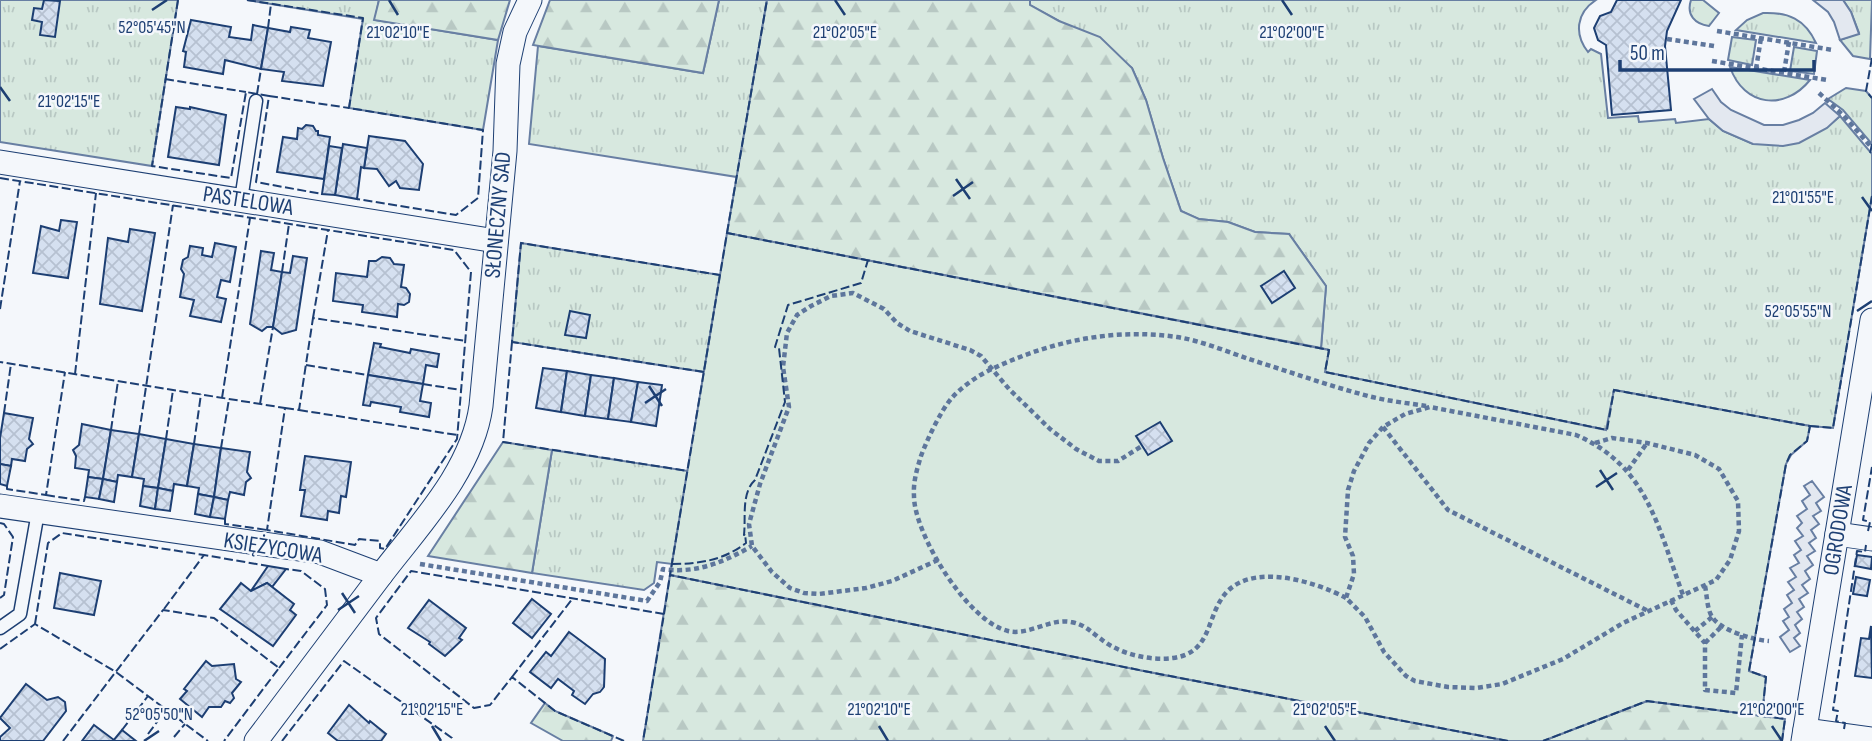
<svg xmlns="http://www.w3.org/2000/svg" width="1872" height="741" viewBox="0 0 1872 741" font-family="'Sofia Sans Condensed',sans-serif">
<defs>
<pattern id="grass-tufts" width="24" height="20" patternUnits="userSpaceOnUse" patternTransform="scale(1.75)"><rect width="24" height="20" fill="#d7e8df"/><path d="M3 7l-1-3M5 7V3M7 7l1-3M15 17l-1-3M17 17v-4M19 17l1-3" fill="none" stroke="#b8c8c3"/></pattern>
<pattern id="forest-firs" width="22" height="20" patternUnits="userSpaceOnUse" patternTransform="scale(1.75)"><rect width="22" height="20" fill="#d7e8df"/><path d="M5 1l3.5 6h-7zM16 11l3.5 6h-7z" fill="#b8c8c3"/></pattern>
<pattern id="building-cross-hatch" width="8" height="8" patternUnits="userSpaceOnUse" patternTransform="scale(1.75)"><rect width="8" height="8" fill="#d5e0f0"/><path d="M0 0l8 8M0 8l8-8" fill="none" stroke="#b6c1d1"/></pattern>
</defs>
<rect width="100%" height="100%" fill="#f4f7fb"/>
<g fill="url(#grass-tufts)" stroke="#687fa3" stroke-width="2">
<polygon points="0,0 178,0 152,166 0,142"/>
<polygon points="247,0 379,0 375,20 498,40 483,130 349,108 363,19"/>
<polygon points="719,0 767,0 737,177 529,144 538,46 703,73"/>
<path d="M1030,0h566c-20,13 -22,34 -8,52l3,-3 10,5 7,64 30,-2 1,6 36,-3 1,4 33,-4 14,12 30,13 80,-22 7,-6 32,38v42l-39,232 -23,-2 -196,-36 -7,40 -282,-58 4,-22 -8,-2 5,-62 -37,-52 -34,-2 -27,-10 -30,-3 -17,-8 -18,-53 -17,-58 -14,-32 -73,-47 -30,-16z"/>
<path d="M1691,0h12l16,13 -10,13c-14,-2 -23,-11 -18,-26z"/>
<polygon points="1843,0 1872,0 1870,59 1853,56 1840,40 1859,33 1851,12"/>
<path d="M1763,13c25,-1 42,6 53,30l-80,-13 11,-10z"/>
<polygon points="1732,37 1756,40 1752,65 1728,60"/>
<polygon points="1794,47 1817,51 1814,74 1790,71"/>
<path d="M1730,67l80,13c-25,31 -66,27 -80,-13z"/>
<polygon points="1846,88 1866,91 1872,98 1872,144 1843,110 1828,99"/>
<polygon points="521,243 720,275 704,372 512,342"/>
<polygon points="552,450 688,471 672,564 657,562 654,583 644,590 532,573"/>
</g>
<g fill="url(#forest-firs)" stroke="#687fa3" stroke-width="2">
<polygon points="379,0 510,0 498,40 374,20"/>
<polygon points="550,0 719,0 703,73 533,45"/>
<polygon points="767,0 1030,0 1030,5 1059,21 1100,37 1132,68 1146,100 1163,158 1181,211 1199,219 1228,222 1255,232 1289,234 1326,286 1321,348 727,233"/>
<polygon points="503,442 552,450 532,573 428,556"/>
<polygon points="670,575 1144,671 1508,741 643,741"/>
<polygon points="1647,701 1785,719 1782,741 1543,741"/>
<polygon points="545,703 555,711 613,736 611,741 563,741 531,723"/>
</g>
<polygon fill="#d7e8df" stroke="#687fa3" stroke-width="2" points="727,233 1329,350 1325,372 1606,430 1614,390 1810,426 1807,441 1791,455 1786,464 1749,671 1766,677 1762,716 1647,701 1543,741 1508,741 1144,671 670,575"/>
<g fill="#e3e8f0" stroke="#687fa3" stroke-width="2">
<polygon points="1813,0 1843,0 1851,12 1859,34 1840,40 1834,22 1828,12"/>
<polygon points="1712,89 1721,102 1731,110 1764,125 1783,125 1799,120 1813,113 1825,103 1840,116 1827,128 1799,143 1783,146 1753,144 1723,131 1709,119 1694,99"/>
<polygon points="1812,481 1824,497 1816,503 1821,511 1813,516 1819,524 1811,530 1816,538 1809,543 1815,551 1807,556 1813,565 1805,571 1810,579 1802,585 1808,593 1799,599 1804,607 1797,612 1802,619 1795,625 1800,633 1794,638 1800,646 1790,652 1780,637 1789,630 1783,621 1789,617 1784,609 1792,603 1787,595 1794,590 1788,582 1796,577 1790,568 1799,563 1794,555 1801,550 1795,541 1803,536 1797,528 1802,523 1797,516 1807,509 1802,501 1810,495 1804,486"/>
</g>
<g fill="url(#building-cross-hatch)" stroke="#1d3f73" stroke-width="2">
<polygon points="44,0 60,1 55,37 40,35 42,22 32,20 34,8 42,9"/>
<polygon points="1617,0 1681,0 1667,31 1665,46 1671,110 1612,115 1606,45 1598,40 1594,28 1600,16 1611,12"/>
<polygon points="191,20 231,27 229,37 251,40 253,25 268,28 261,69 225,60 223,74 184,67 186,52 183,51"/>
<polygon points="291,27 310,30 308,38 331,42 323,86 282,81 284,72 261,69 268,28 290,32"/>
<polygon points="176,107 190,109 190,107 226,115 219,165 168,157"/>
<polygon points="306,125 313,126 316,131 318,131 318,135 330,137 324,179 277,172 283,137 297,139 298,128 302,129"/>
<polygon points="369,136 405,141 423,164 419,190 400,188 396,181 389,186 377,169 364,168"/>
<polygon points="343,144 367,148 364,168 361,167 357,199 335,195"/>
<polygon points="329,146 342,148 335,195 322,194"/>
<polygon points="61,220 77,222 68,278 33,273 41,226 59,231"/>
<polygon points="130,229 155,233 142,311 100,304 108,238 128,242"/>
<polygon points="215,243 236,247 230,282 221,280 217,297 226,299 221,322 190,316 194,300 180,297 184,274 181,269 183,260 188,257 190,246 203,248 202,255 212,257"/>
<polygon points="261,251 274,253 271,270 282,272 273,327 267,327 262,331 250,324"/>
<polygon points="293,256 307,258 296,330 282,334 273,327 282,272 290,273"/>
<polygon points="382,257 390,258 394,264 404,265 401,287 406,288 410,294 409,302 404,305 398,304 397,317 362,312 363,305 333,301 336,273 367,277 369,261 376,261"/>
<polygon points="1284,271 1295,288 1272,303 1261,286"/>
<polygon points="570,311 590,315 586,338 565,335"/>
<polygon points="374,343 381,344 380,347 410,353 411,349 439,354 437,367 426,365 423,384 368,375"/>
<polygon points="543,368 567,371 561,412 536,408"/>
<polygon points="567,371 591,375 585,416 561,412"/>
<polygon points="368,375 423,384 420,401 431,403 429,417 400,412 401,407 371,402 370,406 363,405"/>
<polygon points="591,375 614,378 608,419 585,416"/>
<polygon points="614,378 638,382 631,422 608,419"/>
<polygon points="638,382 662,385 656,426 631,422"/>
<polygon points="4,413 33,418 29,439 33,444 27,449 25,461 12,459 11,466 0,464 0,438"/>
<polygon points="1160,422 1172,441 1148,455 1136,436"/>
<polygon points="82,424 111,430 103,479 88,477 89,470 75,468 76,456 73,450 79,445"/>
<polygon points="111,430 139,434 132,477 118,475 117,482 103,479"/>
<polygon points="139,434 166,439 158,488 143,486 144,479 132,477"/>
<polygon points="166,439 194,444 187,486 174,484 173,491 158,488"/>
<polygon points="194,444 221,448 214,497 198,494 199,488 187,486"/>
<polygon points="221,448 250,452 247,472 251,478 246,482 244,495 230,492 228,500 214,497"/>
<polygon points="305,456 351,462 346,497 341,496 339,513 328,511 327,520 301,516 305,490 300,490"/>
<polygon points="0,464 11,466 7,486 0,484"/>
<polygon points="88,477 103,479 99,499 85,497"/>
<polygon points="103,479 117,482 114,502 99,499"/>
<polygon points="143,486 158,488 155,509 140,506"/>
<polygon points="158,488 173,491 170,511 155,509"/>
<polygon points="198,494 214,497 210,517 195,514"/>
<polygon points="214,497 228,500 225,519 210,517"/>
<polygon points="1857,555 1872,557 1871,569 1855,566"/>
<polygon points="268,566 286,569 272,587 267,583 251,591"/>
<polygon points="60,573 101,581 94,615 54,608"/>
<polygon points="1856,577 1870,580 1867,596 1853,594"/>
<polygon points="241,583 251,591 267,583 294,604 290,610 296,615 273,646 220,609"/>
<polygon points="532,599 551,614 532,638 513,623"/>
<polygon points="429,600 466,628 459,638 462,640 445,656 429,644 430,642 408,628"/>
<polygon points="1871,626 1872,678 1855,676 1861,638 1869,639"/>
<polygon points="569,632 605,659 604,687 600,692 593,694 585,704 572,695 574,691 558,679 551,688 530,672 546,652 551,656"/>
<polygon points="206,661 212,666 234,664 236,679 241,682 232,693 234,698 230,703 225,701 221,707 209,707 202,717 180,699 187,691 184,689"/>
<polygon points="26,684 47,700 58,697 65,702 66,711 43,741 0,741 0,737 10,728 0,718"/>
<polygon points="349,705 369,723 370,721 386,734 381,741 338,741 328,733"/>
<polygon points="94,725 114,740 113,741 82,741"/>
<polygon points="122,730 136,741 113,741"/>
</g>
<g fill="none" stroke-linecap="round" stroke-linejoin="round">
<defs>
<g id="lane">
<polyline points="241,200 256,101"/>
<polyline points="0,628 20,614 38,512"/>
</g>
<g id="street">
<polyline points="0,162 496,241"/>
<polyline points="0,506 320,552 381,575 256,741"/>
<polyline points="1837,534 1872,539"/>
<path d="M381,575c38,-50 91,-104 100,-169l24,-255 3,-87 7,-32 15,-32"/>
<polyline points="1805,730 1872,739"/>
<polyline points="1803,741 1872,320"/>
</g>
</defs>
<use href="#lane" stroke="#1d3f73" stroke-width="15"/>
<use href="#street" stroke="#1d3f73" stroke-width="25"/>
<g stroke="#5e769c" stroke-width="4.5" stroke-dasharray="5 3.5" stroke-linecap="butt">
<polyline points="1717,31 1833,50"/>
<polyline points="1667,39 1714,46"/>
<polyline points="1712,61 1827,80"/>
<polyline points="1756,69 1761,38"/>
<polyline points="1784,72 1789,42"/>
<polyline points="1819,93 1843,115 1872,148"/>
<polyline points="1383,427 1448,510 1648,611"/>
<path d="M1595,443l17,-5 35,5 48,12 24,14 19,32 1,30 -9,29 -14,20 -93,43 -60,36 -61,25 -26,4 -28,-1 -33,-6 -9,-5 -22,-24 -19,-35 -19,-19 8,-24 -1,-18 -8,-19 3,-47 6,-19 15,-28 14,-16 22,-13 25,-7 146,28c72,31 82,93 107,160"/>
<polyline points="1628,470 1647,443"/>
<polyline points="938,560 892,581 866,588 819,594 804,593 790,588 772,572 752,546 749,524 760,484 789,407 783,367 787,333 797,315 811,306 831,296 853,293 884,309 897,323 910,331 970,350 981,356 1009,389 1050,429 1076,449 1099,461 1118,461 1142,446"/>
<path d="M420,564l227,37 13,-19 3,-13c33,5 61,-7 89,-23"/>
<path d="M1705,586c2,9 2,25 8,32 9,13 41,22 56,23"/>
<path d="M1346,598c-32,-17 -99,-38 -124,0 -16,24 -12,55 -49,60 -23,3 -54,-4 -72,-19 -10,-7 -17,-15 -30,-17 -21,-4 -43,14 -63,9 -40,-9 -94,-97 -94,-135 -1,-14 3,-27 7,-40 6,-16 19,-44 30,-57 10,-12 29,-25 43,-31 58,-27 119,-40 183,-31 26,4 53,16 78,24 38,12 75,25 113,35 19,5 39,7 58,10"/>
<polyline points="1671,600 1676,610 1705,643 1705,690 1736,693 1742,635"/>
<polyline points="1695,631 1712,617"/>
<polyline points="1705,643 1722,626"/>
</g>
<use href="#lane" stroke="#f4f7fb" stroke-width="12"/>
<use href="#street" stroke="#f4f7fb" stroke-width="23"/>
<g stroke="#1d3f73" stroke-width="2" stroke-dasharray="9 3.5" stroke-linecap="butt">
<polyline points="178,0 152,166 231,178 246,92 269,96 256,182 322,194"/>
<polyline points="247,0 363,18 349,108 483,130 478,198 456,215 357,199"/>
<polyline points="268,28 271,4"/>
<polyline points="1872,58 1866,91 1872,98"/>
<polyline points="165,79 246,92"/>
<polyline points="257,94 261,69"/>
<polyline points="269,96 349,108"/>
<polyline points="1872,144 1870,154 1872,154"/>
<polyline points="0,178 454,250 471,272 457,439 385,549 380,548 380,541 359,539 355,545 267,530 285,408 0,362"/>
<polyline points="727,233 767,0"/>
<polyline points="282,272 289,224"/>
<polyline points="0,309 20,181"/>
<polyline points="313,318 328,230"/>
<polyline points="512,342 503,442 688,471"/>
<polyline points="306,365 368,375"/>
<polyline points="704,372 512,342 521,243 720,275"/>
<polyline points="75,374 96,193"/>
<polyline points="423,384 461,390"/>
<polyline points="222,398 250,218"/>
<polyline points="260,404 273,327"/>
<polyline points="285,408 299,410 313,318 466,341"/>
<polyline points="299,410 457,435"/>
<polyline points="4,413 11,364"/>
<polyline points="1810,426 1833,428 1872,196"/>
<polyline points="111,430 118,381"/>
<polyline points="139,434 173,205"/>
<polyline points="166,439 173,390"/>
<polyline points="194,444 201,394"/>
<polyline points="221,448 229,399"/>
<polyline points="7,486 7,489 46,495 65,372"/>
<polyline points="46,495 84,501 85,497"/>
<polyline points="225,519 225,524 267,530"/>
<polyline points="0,523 4,524 13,537 4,595 0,598"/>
<polyline points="1868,531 1870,522 1863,520 1872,467"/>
<path d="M672,564c28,0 52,-4 74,-21l-1,-9 -1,1c2,-18 -3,-42 11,-55l30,-78 -6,-54 -4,-1 13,-42 73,-22 7,-23"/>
<polyline points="164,609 204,555 268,566"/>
<polyline points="664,614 670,575"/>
<polyline points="35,624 48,543 62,533 204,555"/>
<polyline points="0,649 35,624 116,672 208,741"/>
<polyline points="279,668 327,605 325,589 301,571 286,569"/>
<polyline points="512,677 573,598"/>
<polyline points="1762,716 1785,719 1782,741"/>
<polyline points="1844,729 1845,723 1836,721 1838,711 1833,710 1857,551 1865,552 1866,545"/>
<polyline points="122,730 148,696"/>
<polyline points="148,734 166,710"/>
<polyline points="174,737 185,724"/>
<polyline points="63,741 163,610 214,618 279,668 224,741"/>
<polyline points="282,741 344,661 452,738 453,741"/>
<polyline points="624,741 555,711 512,677 490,705 474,708 379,634 376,618 411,571 664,614 643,741"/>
<polyline points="1508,741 1144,671 670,575 727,233 1329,350 1325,372 1607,430 1614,390 1810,426 1807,441 1790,455 1786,464 1749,671 1766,677 1762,716 1647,701 1543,741"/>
</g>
</g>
<path fill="none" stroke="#1d3f73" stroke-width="2.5" d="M389,0l9,15M835,0l10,15M1282,0l10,15M152,10l15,-10M0,87l10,14M956,179l14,20M953,196l20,-14M1862,197l10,14M1857,311l15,-10M649,386l13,20M645,403l21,-14M1600,470l13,20M1596,487l21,-14M342,593l13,20M338,610l21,-14M432,726l9,15M879,726l9,15M1325,726l10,15M1772,726l10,15M144,741l15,-10"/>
<g text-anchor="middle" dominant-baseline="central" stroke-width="5" stroke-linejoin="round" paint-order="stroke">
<g font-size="23" fill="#1d3f73" stroke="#f4f7fb">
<text transform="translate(248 201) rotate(9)">PASTELOWA</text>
<text transform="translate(498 215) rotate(-85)">SŁONECZNY SAD</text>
<text transform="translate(1838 530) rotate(-81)">OGRODOWA</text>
<text transform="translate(273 548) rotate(9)">KSIĘŻYCOWA</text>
</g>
</g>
<g font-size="18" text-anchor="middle" fill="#1d3f73" stroke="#f4f7fb" stroke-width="5" stroke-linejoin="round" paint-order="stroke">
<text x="152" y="33">52°05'45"N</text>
<text x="845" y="38">21°02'05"E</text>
<text x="1292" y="38">21°02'00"E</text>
<text x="398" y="38">21°02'10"E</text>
<text x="69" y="107">21°02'15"E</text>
<text x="1803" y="203">21°01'55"E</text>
<text x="1798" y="317">52°05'55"N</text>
<text x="432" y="715">21°02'15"E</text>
<text x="879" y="715">21°02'10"E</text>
<text x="1325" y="715">21°02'05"E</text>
<text x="1772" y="715">21°02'00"E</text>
<text x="159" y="720">52°05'50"N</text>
</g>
<path d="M1620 60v10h194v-10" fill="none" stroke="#1d3f73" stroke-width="3.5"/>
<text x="1630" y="60" font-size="21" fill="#1d3f73" stroke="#f4f7fb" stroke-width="5" paint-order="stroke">50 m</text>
</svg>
